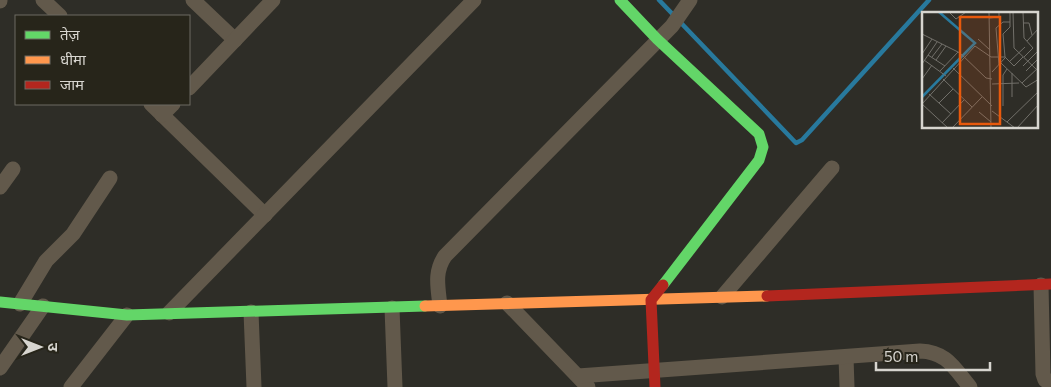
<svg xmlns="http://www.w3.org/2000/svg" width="1051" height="387" viewBox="0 0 1051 387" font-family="Commissioner,'Noto Sans Devanagari',sans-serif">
<rect width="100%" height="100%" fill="#2e2d27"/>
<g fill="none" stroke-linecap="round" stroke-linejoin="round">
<polyline stroke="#28799d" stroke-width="4.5" points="659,0 796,143 802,140 929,0"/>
<g stroke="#62594b" stroke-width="15">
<polyline points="43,0 60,16"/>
<polyline points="193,0 235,40"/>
<polyline points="0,1 0,0"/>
<polyline points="189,88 273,0"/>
<polyline points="151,104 265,215"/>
<polyline points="162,115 173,104"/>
<polyline points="0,187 13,169"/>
<polyline points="1041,285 1043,374 1045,380 1051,383"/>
<polyline points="722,297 832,168"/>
<polyline points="507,303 588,387"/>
<polyline points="20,304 46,261 73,234 110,178"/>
<path d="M440,306c-2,-19 -6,-34 5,-50l227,-230 18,-26"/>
<polyline points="392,308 395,387"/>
<polyline points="251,312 254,387"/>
<polyline points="169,313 474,0"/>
<polyline points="846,357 847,387"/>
<polyline points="0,368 43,306"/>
<path d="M578,376l342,-25c27,1 34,17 50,36"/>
<polyline points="71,387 127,315"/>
</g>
<g stroke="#63d668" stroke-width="11">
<polyline points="620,0 657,39 759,134 763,147 759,160 663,285"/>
<polyline points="0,302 127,315 425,306"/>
</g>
<polyline stroke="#ff974d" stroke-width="11" points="425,306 767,296"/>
<g stroke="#b3261e" stroke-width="11">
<polyline points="767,296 1051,284"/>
<polyline points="655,387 651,300 663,285"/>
</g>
</g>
<g transform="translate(922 12)">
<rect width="116" height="116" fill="#2e2d27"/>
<path fill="none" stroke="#28799d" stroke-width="2.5" d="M0,85l53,-54 -36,-31"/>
<path fill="none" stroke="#72706a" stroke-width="1" d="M27,0l7,7 10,-7M67,0l2,116M88,0v15l-7,7 2,23 9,9 9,-9M91,0l1,36 22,21M101,0l1,26 9,10 -9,9M67,6l10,-1v-5M101,11h6l3,12M0,22l38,19 26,25 6,1M56,27l12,11M105,29l12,-13M0,42l10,-15M6,43l17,11M10,45l10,-13M2,48l22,16M14,48l10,-14M87,50l16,-15M79,51l25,24 13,-8M0,52l15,-22M77,53l-3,-37 7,-6h7M101,54l16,-16M31,56l39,38M18,59l18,-19M104,59l13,-13M70,60l13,-14M90,61v24M0,67l10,-14M21,67l29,28M100,71l17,-16M70,72l27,-1M7,82l22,20M17,91l14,-14M0,92l53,-58 16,11h14M0,92l26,24M81,94v-31l4,-6M70,99l23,17M57,100l12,10M85,110l32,-31M20,111l22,-23M30,116l30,-31M95,116l22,-24"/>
<path fill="#e8590c" fill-opacity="0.15" stroke="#e8590c" stroke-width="2.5" d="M38,5h40v107h-40z"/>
<rect width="116" height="116" fill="none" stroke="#d7d5cf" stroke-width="2.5"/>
</g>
<rect x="15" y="15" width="175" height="90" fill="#27251a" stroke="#6d6b62"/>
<rect x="25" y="31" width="25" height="8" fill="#63d668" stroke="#6d6b62"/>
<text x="60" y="40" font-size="15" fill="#d7d5cf">तेज़</text>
<rect x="25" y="56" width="25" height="8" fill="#ff974d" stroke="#6d6b62"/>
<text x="60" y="65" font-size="15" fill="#d7d5cf">धीमा</text>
<rect x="25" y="81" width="25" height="8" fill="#b3261e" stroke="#6d6b62"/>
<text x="60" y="90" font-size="15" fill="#d7d5cf">जाम</text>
<g transform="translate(40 347) rotate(90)" stroke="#27251a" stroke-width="4" paint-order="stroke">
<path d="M0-4L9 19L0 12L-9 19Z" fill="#d7d5cf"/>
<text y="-8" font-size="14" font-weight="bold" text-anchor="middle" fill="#d7d5cf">उ</text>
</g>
<path d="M876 362v8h114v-8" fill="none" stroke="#d7d5cf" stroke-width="2.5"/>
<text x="884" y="362" font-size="15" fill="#d7d5cf" stroke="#27251a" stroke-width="4" paint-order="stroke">50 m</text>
</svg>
